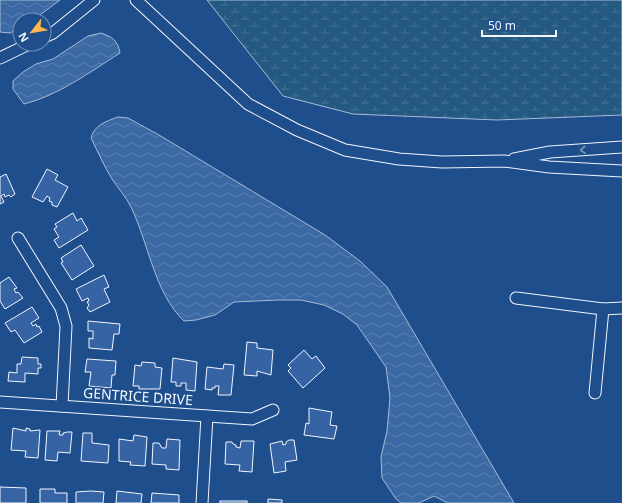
<svg xmlns="http://www.w3.org/2000/svg" width="622" height="503" viewBox="0 0 622 503" font-family="'Noto Sans',sans-serif">
<defs>
<pattern id="wetland-marsh" width="20" height="14" patternUnits="userSpaceOnUse"><rect width="20" height="14" fill="#245a82"/><path d="M1 5h8M5 5V1M11 12h8M15 12V8" fill="none" stroke="#447295"/></pattern>
<pattern id="water-waves" width="16" height="10" patternUnits="userSpaceOnUse"><rect width="16" height="10" fill="#3b69a3"/><path d="M0 5q4-4 8 0t8 0" fill="none" stroke="#587fb1"/></pattern>
</defs>
<rect width="100%" height="100%" fill="#1f4e8c"/>
<polygon fill="url(#wetland-marsh)" stroke="#a8bbd7" points="207,0 622,0 622,115 497,120 353,114 283,96"/>
<g fill="url(#water-waves)" stroke="#a8bbd7">
<polygon points="0,0 60,0 33,20 20,20 20,28 10,33 0,32"/>
<path d="M101,33c12,4 17,8 19,20 -30,19 -61,42 -96,51l-11,-15v-8l10,-9 13,-8 17,-5 35,-23z"/>
<path d="M118,117l10,1 31,17 166,100 35,26 27,26 127,216h-66l-14,-7 -15,7h-18l-5,-4 -14,-21 -1,-21 6,-26 3,-33 -4,-31 -29,-42 -14,-11 -19,-9 -23,-5h-22l-45,2 -19,13 -19,5 -12,1c-29,-27 -36,-79 -53,-114 -5,-10 -13,-19 -19,-28 -8,-13 -14,-27 -21,-41 3,-13 16,-17 27,-21z"/>
</g>
<g fill="#3563a3" stroke="#f2f6ff">
<polygon points="47,169 58,175 55,180 68,187 57,207 52,205 52,202 49,201 50,198 47,196 43,202 32,197"/>
<polygon points="6,174 15,194 11,197 9,195 5,197 4,194 1,196 4,202 0,204 0,177"/>
<polygon points="73,213 77,221 81,218 88,230 59,248 54,240 59,237 54,229 57,227 55,224"/>
<polygon points="81,245 94,266 72,280 61,263 63,262 61,258"/>
<polygon points="104,275 109,287 104,289 110,302 90,312 87,308 89,305 87,302 89,301 88,298 82,301 76,289"/>
<polygon points="9,277 17,288 14,289 16,293 18,292 23,298 5,309 0,301 0,283"/>
<polygon points="32,307 39,318 31,323 33,326 36,324 37,327 39,326 42,332 24,343 15,330 11,332 5,323"/>
<polygon points="88,321 120,324 119,334 114,334 112,350 89,348 89,338 93,339 93,331 88,331"/>
<polygon points="247,342 257,343 257,348 273,350 271,375 257,371 257,376 244,375"/>
<polygon points="304,350 312,359 316,356 325,368 303,388 288,371 291,368 288,365"/>
<polygon points="22,357 38,358 38,364 41,364 41,368 38,368 38,374 25,373 25,382 8,381 9,372 17,373 17,364 21,364"/>
<polygon points="173,358 197,362 195,391 186,390 186,383 181,383 181,386 176,386 176,382 171,382"/>
<polygon points="87,359 116,361 115,375 112,375 111,388 89,386 91,372 85,372"/>
<polygon points="142,362 155,363 155,367 162,368 160,389 139,389 139,386 133,386 135,365 141,366"/>
<polygon points="224,364 234,365 231,395 218,395 219,386 215,386 215,388 212,388 212,390 205,389 207,367 223,369"/>
<polygon points="309,408 332,412 330,425 337,426 334,439 304,435 306,423 309,424"/>
<polygon points="13,428 26,431 26,428 30,429 30,431 40,430 38,458 25,457 26,451 11,450"/>
<polygon points="47,431 60,431 59,435 63,435 63,433 67,432 72,432 70,453 58,452 57,461 45,460"/>
<polygon points="83,433 92,433 92,443 109,445 108,463 81,461"/>
<polygon points="134,435 147,437 145,466 130,465 131,462 119,461 119,439 133,441"/>
<polygon points="167,439 180,440 179,470 166,469 166,465 152,464 153,443 159,443 162,448 166,448"/>
<polygon points="289,440 294,440 297,460 285,462 286,471 274,473 270,444 282,441 283,445 286,444 286,442"/>
<polygon points="241,441 254,441 252,472 239,471 240,465 225,464 226,442 232,442 233,444 236,445 236,447 240,448"/>
<polygon points="0,487 26,488 26,503 0,503"/>
<polygon points="40,489 55,489 55,493 67,493 67,503 40,503"/>
<polygon points="91,491 104,492 103,503 76,503 76,492"/>
<polygon points="117,491 142,494 141,503 116,503"/>
<polygon points="152,493 179,495 179,503 151,503"/>
<polygon points="268,499 282,500 282,503 268,503"/>
<rect x="220" y="501" width="27" height="2"/>
</g>
<g fill="none" stroke-linecap="round" stroke-linejoin="round">
<defs>
<g id="minor">
<polyline points="136,0 248,104 297,130 345,150 399,159 442,162 504,161 549,167 622,171"/>
<polyline points="44,37 53,33 94,0"/>
<polyline points="0,58 29,44"/>
<polyline points="514,159 550,152 622,147"/>
<polyline points="18,238 61,308 66,326 62,406"/>
<polyline points="516,298 603,309 622,308"/>
<polyline points="595,393 603,309"/>
<polyline points="0,402 252,419 273,410"/>
<polyline points="202,503 207,416"/>
</g>
</defs>
<use href="#minor" stroke="#f2f6ff" stroke-width="13"/>
<use href="#minor" stroke="#1f4e8c" stroke-width="11"/>
</g>
<defs><path id="oneway-chevron" d="M-2-3.5L2.5 0L-2 3.5" fill="none" stroke-width="1.6" stroke-linecap="round" stroke-linejoin="round"/></defs>
<use stroke="#7e9ac0" href="#oneway-chevron" transform="translate(583 150) rotate(176)"/>
<g text-anchor="middle" dominant-baseline="central" stroke-width="3" stroke-linejoin="round" paint-order="stroke">
<g font-size="14" fill="#f2f6ff" stroke="#1f4e8c">
<text transform="translate(138 396) rotate(4)">GENTRICE DRIVE</text>
</g>
</g>
<g transform="translate(32 32) rotate(239)"><circle r="19" fill="#1f4e8c" stroke="#7391ba"/>
<path d="M0-3L7 15L0 10L-7 15Z" fill="#ffb74d"/>
<text y="-6" font-size="11" font-weight="bold" text-anchor="middle" fill="#f2f6ff">N</text>
</g>
<path d="M482 30v6h74v-6" fill="none" stroke="#f2f6ff" stroke-width="2"/>
<text x="488" y="30" font-size="12" fill="#f2f6ff" stroke="#1f4e8c" stroke-width="3" paint-order="stroke">50 m</text>
</svg>
